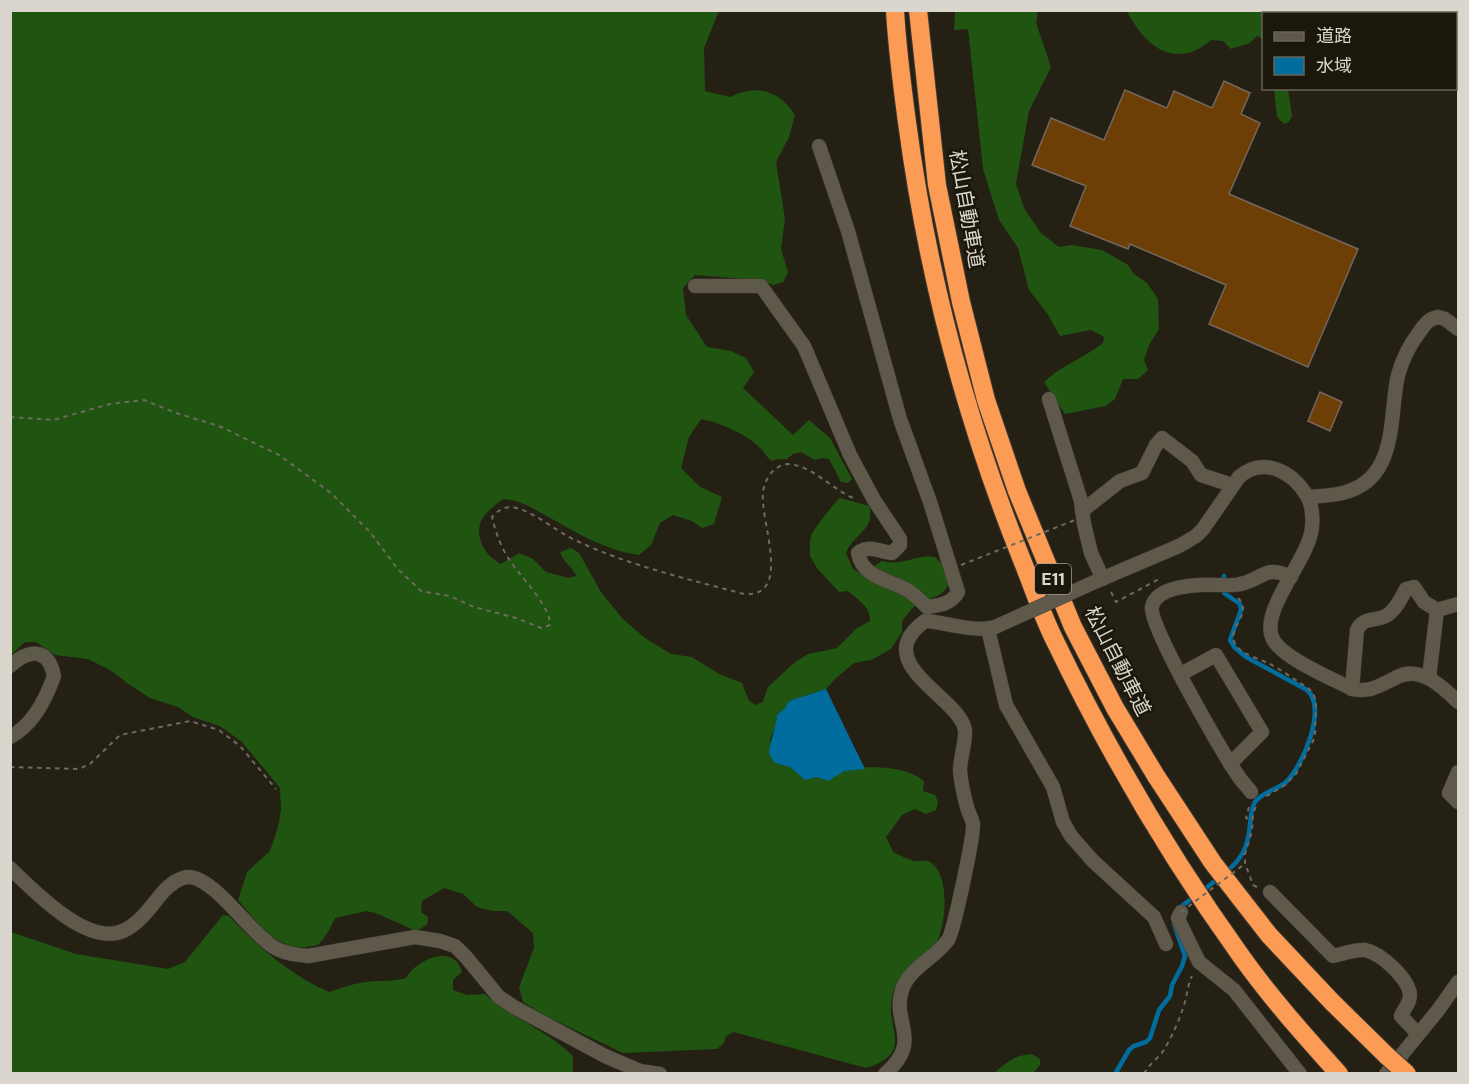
<svg xmlns="http://www.w3.org/2000/svg" width="1469" height="1084" viewBox="0 0 1469 1084" font-family="'DM Sans','Noto Sans JP',sans-serif">
<rect width="100%" height="100%" fill="#252014"/>
<g fill="#205511">
<path d="M1303,10l1,3 -40,1 -1,25 -6,-3 -7,7 -19,6 -8,-8 -12,-1c-35,31 -67,6 -84,-29z"/>
<path d="M11,11h708l-15,37 1,43 25,6c26,-13 49,-7 65,18l-6,22 -13,25 9,57 -4,30 7,23 -5,10 -10,3 -15,-5 -63,-5 -12,13 3,27 21,32 24,4 15,7 8,14 -11,16 50,47 16,-15 21,18 22,41 -4,4 -7,-1 -12,-23 -7,-1 -7,2 -14,-8 -8,2 -6,5h-9l-6,2c-6,-4 -8,-10 -13,-14 -13,-13 -40,-25 -58,-28l-12,18 -8,31 19,19 22,10 -8,27 -12,4 -10,-7 -19,-6 -13,8 -9,22 -12,10c-30,-4 -59,-20 -85,-35 -17,-9 -31,-20 -51,-21 -8,6 -20,15 -23,25 -4,17 6,32 21,40l18,-11 14,6 13,13 23,6 7,-2c-4,-11 -11,-10 -16,-24l11,-4 8,5 22,39 21,26 23,20 26,16 21,3 27,17 23,9 7,18 7,4 7,-3 5,-15 26,-24 14,-9 29,-6 20,-20 13,-7c1,-14 -12,-21 -22,-30l-9,1 -22,-24 -7,-12c0,-7 -1,-18 3,-24 3,-6 23,-31 27,-34l29,8c7,24 -17,29 -23,47l7,16 8,5 21,-13c23,6 31,-7 53,-4l8,8 7,17c-11,21 -19,11 -35,24 -5,4 -9,10 -13,15v11l-11,17 -20,11 -17,3 -18,15 -10,11 -37,12 -4,7 -8,7 -1,11 -6,13 5,24 15,4 16,13 11,-3 11,4c5,-3 11,-9 16,-10 21,-7 64,-5 80,10l-1,10 12,4 3,7 -2,8 -10,4 -11,-5 -13,6 -16,22 7,15c7,3 14,7 21,9 5,1 10,-1 14,0 23,10 18,62 9,81 -3,6 -11,10 -17,15 -12,9 -25,25 -28,40 -7,32 24,55 -26,71l-132,-36 -8,4 -2,7 -7,6 -94,4 -79,-38 -21,-13 -4,-15 15,-39 -1,-15 -26,-22h-14l-16,-4 -14,-13 -19,-6 -22,13 -1,11 7,5 -1,8 -11,6 -40,-18 -10,-2 -31,7 -8,16 -9,11c-7,1 -14,3 -20,2 -25,-1 -45,-30 -60,-47l9,-28 23,-21 8,-24 3,-17 -1,-22 -38,-46 -22,-16 -27,-9 -15,-10 -28,-9 -20,-13 -20,-15 -22,-11 -33,-4 -19,-13h-11l-14,13z"/>
<path d="M955,11h83l-2,12 15,44 -22,44 -13,73 8,24 17,25 18,14 12,-2 31,5 26,15 6,9 13,9 11,16 1,30 -10,16 -5,15 4,10 -10,9h-15l-8,20 -9,7 -41,8 -21,-32c18,-17 40,-24 59,-39l1,-6 -13,-7 -31,6 -13,-23 -18,-23 -11,-42 -19,-28 -16,-51 -15,-140 -14,1z"/>
<polygon points="1274,89 1288,89 1292,116 1289,122 1284,124 1277,117"/>
<path d="M223,915l6,1c30,32 60,58 100,76 13,-4 25,-9 38,-10 14,-2 26,0 39,-4 11,-19 48,-35 56,-6l-9,8v10l14,5 18,-1c27,25 62,36 88,62v17h-562v-141l65,22 92,15 17,-7z"/>
<path d="M1032,1054l8,5v6l-7,8h-39c13,-11 21,-18 38,-19z"/>
</g>
<path fill="#006d9e" d="M826,689l39,80 -21,2 -16,10 -11,-4 -12,3 -15,-13 -15,-4 -6,-9c1,-14 7,-25 8,-39l8,-7 4,-7z"/>
<g fill="none" stroke-linecap="round" stroke-linejoin="round">
<g stroke="#006d9e" stroke-width="4.5">
<path d="M1224,576v17l16,11 1,6 -11,30 5,8 11,9 61,33c21,18 -5,77 -21,92 -9,8 -24,10 -31,20 -4,7 -4,15 -5,22 -2,22 -7,34 -23,47"/>
<polyline points="1201,892 1220,877"/>
<polyline points="1179,908 1194,897"/>
<polyline points="1115,1074 1129,1050 1134,1046 1146,1042 1150,1038 1159,1010 1170,996 1172,985 1182,966 1185,956 1174,924"/>
</g>
</g>
<g fill="#6d3f07" stroke="#74675c" stroke-width="1.5">
<polygon points="1224,81 1250,93 1241,114 1260,123 1229,194 1358,249 1308,367 1209,324 1226,285 1130,244 1128,249 1070,226 1086,186 1032,165 1051,118 1104,140 1125,90 1167,108 1174,91 1212,108"/>
<polygon points="1320,392 1342,402 1330,431 1308,421"/>
</g>
<g fill="none" stroke-linecap="round" stroke-linejoin="round">
<defs>
<g id="street">
<polyline points="1340,14 1340,10"/>
<polyline points="1430,14 1432,10"/>
<path d="M819,146l29,85 52,188 30,83 28,90c-7,12 -17,13 -31,15"/>
<path d="M695,286h66l43,60 46,109 24,45 26,39v6l-8,8c-12,-1 -23,-9 -34,0 4,25 33,27 51,38 7,5 13,11 18,16"/>
<polyline points="1049,399 1081,501 1084,524 1091,553 1103,579"/>
<path d="M1308,497c13,-1 28,-1 41,-6 49,-16 40,-76 49,-116 4,-14 11,-29 20,-41 6,-8 9,-15 20,-17l7,2 13,10"/>
<polyline points="1082,511 1120,481 1142,473 1156,445 1162,438 1192,461 1201,475 1232,485"/>
<path d="M1099,580l80,-34 17,-10 7,-7 36,-52c24,-21 53,-6 68,19 5,8 6,22 5,31 -2,32 -56,86 -38,114 11,18 59,38 78,48 18,4 29,-4 45,-12 23,-12 46,10 61,25"/>
<polyline points="988,629 1006,705 1053,787 1063,822 1071,836 1093,861 1154,917 1166,944"/>
<path d="M10,666c19,-17 38,-19 44,10 -8,23 -21,49 -44,61"/>
<polyline points="1181,674 1216,655 1262,732 1230,764"/>
<polyline points="1429,678 1437,610"/>
<path d="M1352,689l5,-59c6,-13 19,-9 29,-14 9,-5 16,-19 20,-27l8,-2 10,15 13,8 21,-6"/>
<polyline points="1458,772 1449,793 1458,802"/>
<path d="M1251,792c-4,-6 -10,-11 -14,-18 -14,-21 -89,-149 -85,-167 4,-22 48,-23 65,-22 7,0 16,1 23,-1 23,-4 24,-20 51,-7"/>
<path d="M10,868c24,23 79,81 115,62 16,-8 27,-25 38,-38 6,-7 18,-16 27,-15 27,3 61,58 87,72 10,5 20,6 31,7l107,-19 25,4 15,5 11,11 33,40 15,10 91,49 35,15 20,3"/>
<path d="M1270,892l63,64c9,-2 22,-7 32,-6 16,3 44,29 45,45 0,9 -6,13 -9,21l17,18"/>
<polyline points="1181,912 1178,918 1181,925 1199,962 1234,990 1300,1074"/>
<path d="M885,1074c39,-34 6,-51 17,-84 7,-22 33,-32 46,-50 6,-9 26,-105 25,-116 -1,-6 -5,-12 -6,-17 -3,-11 -6,-25 -7,-36 0,-14 6,-28 5,-41 -5,-33 -98,-67 -40,-109 20,1 51,12 70,6"/>
<polyline points="1386,1074 1439,1009 1458,982"/>
</g>
<g id="highway">
<path d="M895,10c2,38 7,75 12,112 20,151 58,296 115,438 11,27 20,55 33,81 53,110 115,216 186,315 29,41 64,80 98,118"/>
<polyline points="918,10 937,185 961,302 986,400 1017,491 1073,627 1115,708 1156,776 1213,863 1269,935 1332,1002 1387,1056"/>
</g>
</defs>
<use href="#street" stroke="#3f3b33" stroke-width="15"/>
<use href="#highway" stroke="#3f3b33" stroke-width="20"/>
<g stroke="#6e6a5f" stroke-width="2" stroke-dasharray="4.5 4.5" stroke-linecap="butt">
<path d="M10,417l43,3 57,-16 34,-4 32,13 43,13 60,29 52,38 39,39 27,36 24,23 29,5 24,11 42,11 25,10 9,-3c1,-18 -29,-48 -40,-64 -9,-14 -14,-27 -18,-44 8,-9 16,-12 28,-8 20,7 37,23 57,32 53,25 111,38 167,53 49,4 16,-73 19,-100 0,-7 4,-16 8,-21 4,-4 11,-9 16,-9 26,1 46,27 69,35"/>
<polyline points="1111,592 1116,602 1159,579"/>
<path d="M1238,598c15,15 -9,28 -4,43 4,13 24,17 34,22 14,7 27,17 40,25l5,5 3,8 -1,33 -2,7 -17,33 -11,11 -20,12"/>
<polyline points="10,767 79,769 90,764 120,735 190,721 219,730 240,746 276,789"/>
<polyline points="1249,807 1246,818 1252,822"/>
<polyline points="1257,887 1253,885 1245,863 1245,854 1252,831 1253,813 1257,805"/>
<path d="M1144,1074c5,-11 16,-16 21,-26 7,-12 14,-27 18,-40 4,-11 4,-21 9,-32"/>
</g>
<use href="#street" stroke="#5f594b" stroke-width="14"/>
<use href="#highway" stroke="#fc9b54" stroke-width="18"/>
<defs>
<polyline id="street-bridge" points="995,627 1099,580"/>
<polyline id="highway-bridge" points="1387,1056 1407,1074"/>
</defs>
<use href="#street-bridge" stroke="#3f3b33" stroke-width="15" stroke-linecap="butt"/>
<use href="#highway-bridge" stroke="#3f3b33" stroke-width="20" stroke-linecap="butt"/>
<g stroke="#6e6a5f" stroke-width="2" stroke-dasharray="4.5 4.5" stroke-linecap="butt">
<polyline points="961,565 1075,520"/>
<polyline points="1181,912 1242,866"/>
</g>
<use href="#street-bridge" stroke="#5f594b" stroke-width="14"/>
<use href="#highway-bridge" stroke="#fc9b54" stroke-width="18"/>
</g>
<g text-anchor="middle" dominant-baseline="central" stroke-width="5" stroke-linejoin="round" paint-order="stroke">
<rect fill="#1c170b" stroke="#a19d94" stroke-width="1.5" x="1035" y="564" width="36" height="30" rx="4.5"/>
<g font-size="18" font-weight="bold" fill="#dad6ce">
<text x="1053" y="579">E11</text>
</g>
<g font-size="20" fill="#dad6ce" stroke="#1c170b">
<text transform="translate(967 209) rotate(80)">松山自動車道</text>
<text transform="translate(1118 661) rotate(63)">松山自動車道</text>
</g>
</g>
<rect width="1469" height="1084" fill="none" stroke="#dad6ce" stroke-width="24"/>
<rect x="1262" y="12" width="195" height="78" fill="#1c170b" stroke="#686359" stroke-width="1.5"/>
<rect x="1274" y="32" width="30" height="9" fill="#5f594b" stroke="#686359" stroke-width="1.5"/>
<text x="1316" y="42" font-size="18" fill="#dad6ce">道路</text>
<rect x="1274" y="57" width="30" height="18" fill="#006d9e" stroke="#686359" stroke-width="1.5"/>
<text x="1316" y="72" font-size="18" fill="#dad6ce">水域</text>
</svg>
